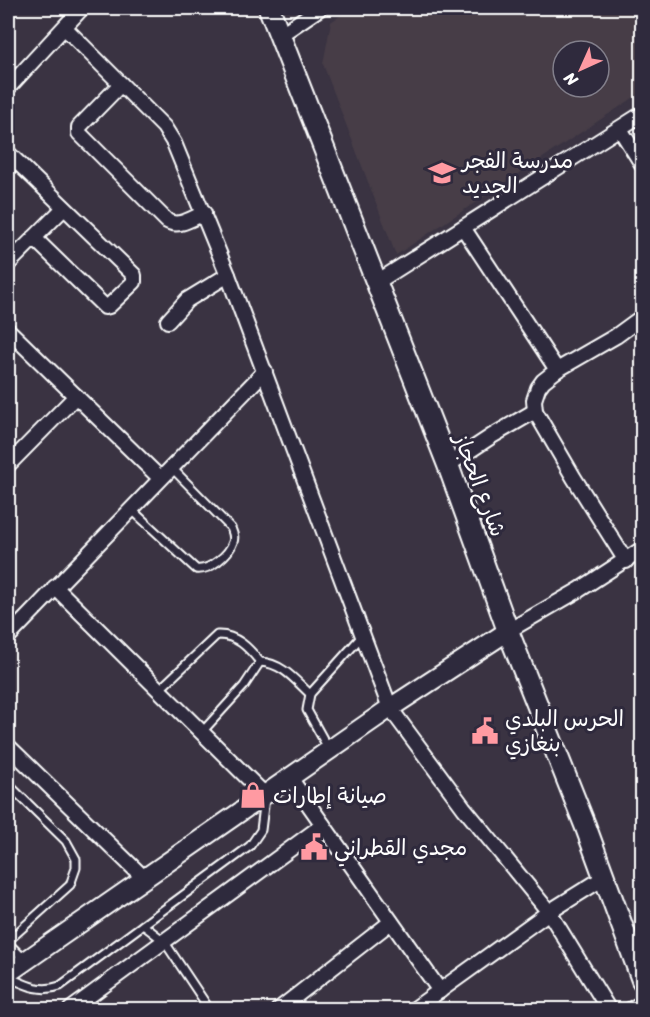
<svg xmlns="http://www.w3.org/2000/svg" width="650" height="1017" viewBox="0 0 650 1017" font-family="Sriracha,'Playpen Sans Arabic',sans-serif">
<rect width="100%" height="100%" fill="#3a3342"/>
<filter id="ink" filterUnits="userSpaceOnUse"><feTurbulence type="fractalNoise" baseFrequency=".0167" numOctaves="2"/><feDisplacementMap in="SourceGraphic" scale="12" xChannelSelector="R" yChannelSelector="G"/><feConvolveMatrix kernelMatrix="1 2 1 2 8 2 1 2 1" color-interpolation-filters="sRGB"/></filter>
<g filter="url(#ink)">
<path fill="#473e47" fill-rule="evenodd" d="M352,8h290v84l-246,163 -73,-191 8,-42zM563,51h36v36h-36z"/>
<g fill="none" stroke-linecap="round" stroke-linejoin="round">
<defs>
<g id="service">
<path d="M131,509l65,60c13,2 33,-14 37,-27 2,-5 0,-9 -2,-14l-60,-61"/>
<path d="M260,662c22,1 35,18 50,32"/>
<path d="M159,690l58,-55c19,-1 32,13 43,27l-16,24 -42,46"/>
<polyline points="328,748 307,710 310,694 362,636"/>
<polyline points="8,784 66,841 76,859 76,868 70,885 8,941"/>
<polyline points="143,925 164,941 210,1010"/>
<polyline points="8,943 24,959"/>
<path d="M8,977c18,8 32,16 52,9l190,-140 11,-16 4,-32"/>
</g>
<g id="minor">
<polyline points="65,28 164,127 174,143 228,275 390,708 464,808 549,912 609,1010"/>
<polyline points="280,35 320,8"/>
<path d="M121,84l-42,43v6l88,88c12,7 25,-3 37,-8"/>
<polyline points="8,88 82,8"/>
<polyline points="620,129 642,164"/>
<polyline points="8,153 134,275 134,282 109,306 105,307 34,238"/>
<polyline points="464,229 557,370"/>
<polyline points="8,264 64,208"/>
<polyline points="377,282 642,114"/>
<polyline points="168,321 187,300 228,275"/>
<polyline points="8,330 160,478"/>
<polyline points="8,465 76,396"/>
<polyline points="448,465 492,436 535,411"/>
<polyline points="626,561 574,478 535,411 534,400 538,388 543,381 557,370 616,336 642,317"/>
<polyline points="55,587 265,795"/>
<polyline points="508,631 579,590 642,549"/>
<polyline points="8,637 265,371"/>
<polyline points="8,746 144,878"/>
<polyline points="290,778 440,991"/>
<polyline points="70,1010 323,825"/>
<polyline points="278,1010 391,922"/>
<polyline points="413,1010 549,912 605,877"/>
<polyline points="630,1010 642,1003"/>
</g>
<polyline id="tertiary" points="8,973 390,708 508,631"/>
<polyline id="secondary" points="269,8 448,465 508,631 585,825 642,980"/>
</defs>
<use href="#service" stroke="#fff" stroke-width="11"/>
<use href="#minor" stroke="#fff" stroke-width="18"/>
<use href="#tertiary" stroke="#fff" stroke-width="22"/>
<use href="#secondary" stroke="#fff" stroke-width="24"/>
<use href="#service" stroke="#2f2a3d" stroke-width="7"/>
<use href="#minor" stroke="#2f2a3d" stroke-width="14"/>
<use href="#tertiary" stroke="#2f2a3d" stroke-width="18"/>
<use href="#secondary" stroke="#2f2a3d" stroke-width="20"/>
</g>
</g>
<defs>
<symbol id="school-bare" viewBox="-9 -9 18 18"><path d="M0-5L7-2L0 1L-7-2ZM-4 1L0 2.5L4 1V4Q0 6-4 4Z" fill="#ff9aa2" stroke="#2f2a3d" stroke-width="2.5" paint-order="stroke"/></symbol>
<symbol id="civic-bare" viewBox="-9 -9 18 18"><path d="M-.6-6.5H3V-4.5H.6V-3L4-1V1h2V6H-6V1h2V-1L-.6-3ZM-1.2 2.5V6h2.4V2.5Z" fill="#ff9aa2" stroke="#2f2a3d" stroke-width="2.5" paint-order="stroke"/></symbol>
<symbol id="shop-bare" viewBox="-9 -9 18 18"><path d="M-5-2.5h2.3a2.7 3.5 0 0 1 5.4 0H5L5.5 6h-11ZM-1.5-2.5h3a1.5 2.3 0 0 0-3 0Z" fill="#ff9aa2" stroke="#2f2a3d" stroke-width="2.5" paint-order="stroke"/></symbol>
</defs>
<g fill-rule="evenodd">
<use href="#school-bare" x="423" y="154" width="38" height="38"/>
<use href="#civic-bare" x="466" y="712" width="38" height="38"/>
<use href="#shop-bare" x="234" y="776" width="38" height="38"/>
<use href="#civic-bare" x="295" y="828" width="38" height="38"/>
</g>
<g text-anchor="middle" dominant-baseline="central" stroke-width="6" stroke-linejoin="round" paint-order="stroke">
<g font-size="22" fill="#fff" stroke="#2f2a3d" text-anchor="start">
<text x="462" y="160">مدرسة الفجر<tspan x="462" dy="25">الجديد</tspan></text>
<text x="505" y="718">الحرس البلدي<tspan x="505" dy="25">بنغازي</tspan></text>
<text x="273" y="795">صيانة إطارات</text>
<text x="334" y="847">مجدي القطراني</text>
</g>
<g font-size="22" fill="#fff" stroke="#2f2a3d">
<text transform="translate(480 485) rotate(69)">شارع الحجاز</text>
</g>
</g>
<rect width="650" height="1017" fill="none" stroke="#2f2a3d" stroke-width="30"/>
<rect x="15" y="15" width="620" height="987" fill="none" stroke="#fff" stroke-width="2" filter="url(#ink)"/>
<g transform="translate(581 69) rotate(225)"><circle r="28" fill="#2f2a3d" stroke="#827f8b" stroke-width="1.5"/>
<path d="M0-4.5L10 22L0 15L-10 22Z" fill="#ff9aa2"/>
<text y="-9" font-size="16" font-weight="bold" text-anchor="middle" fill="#ffffff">N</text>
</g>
</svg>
